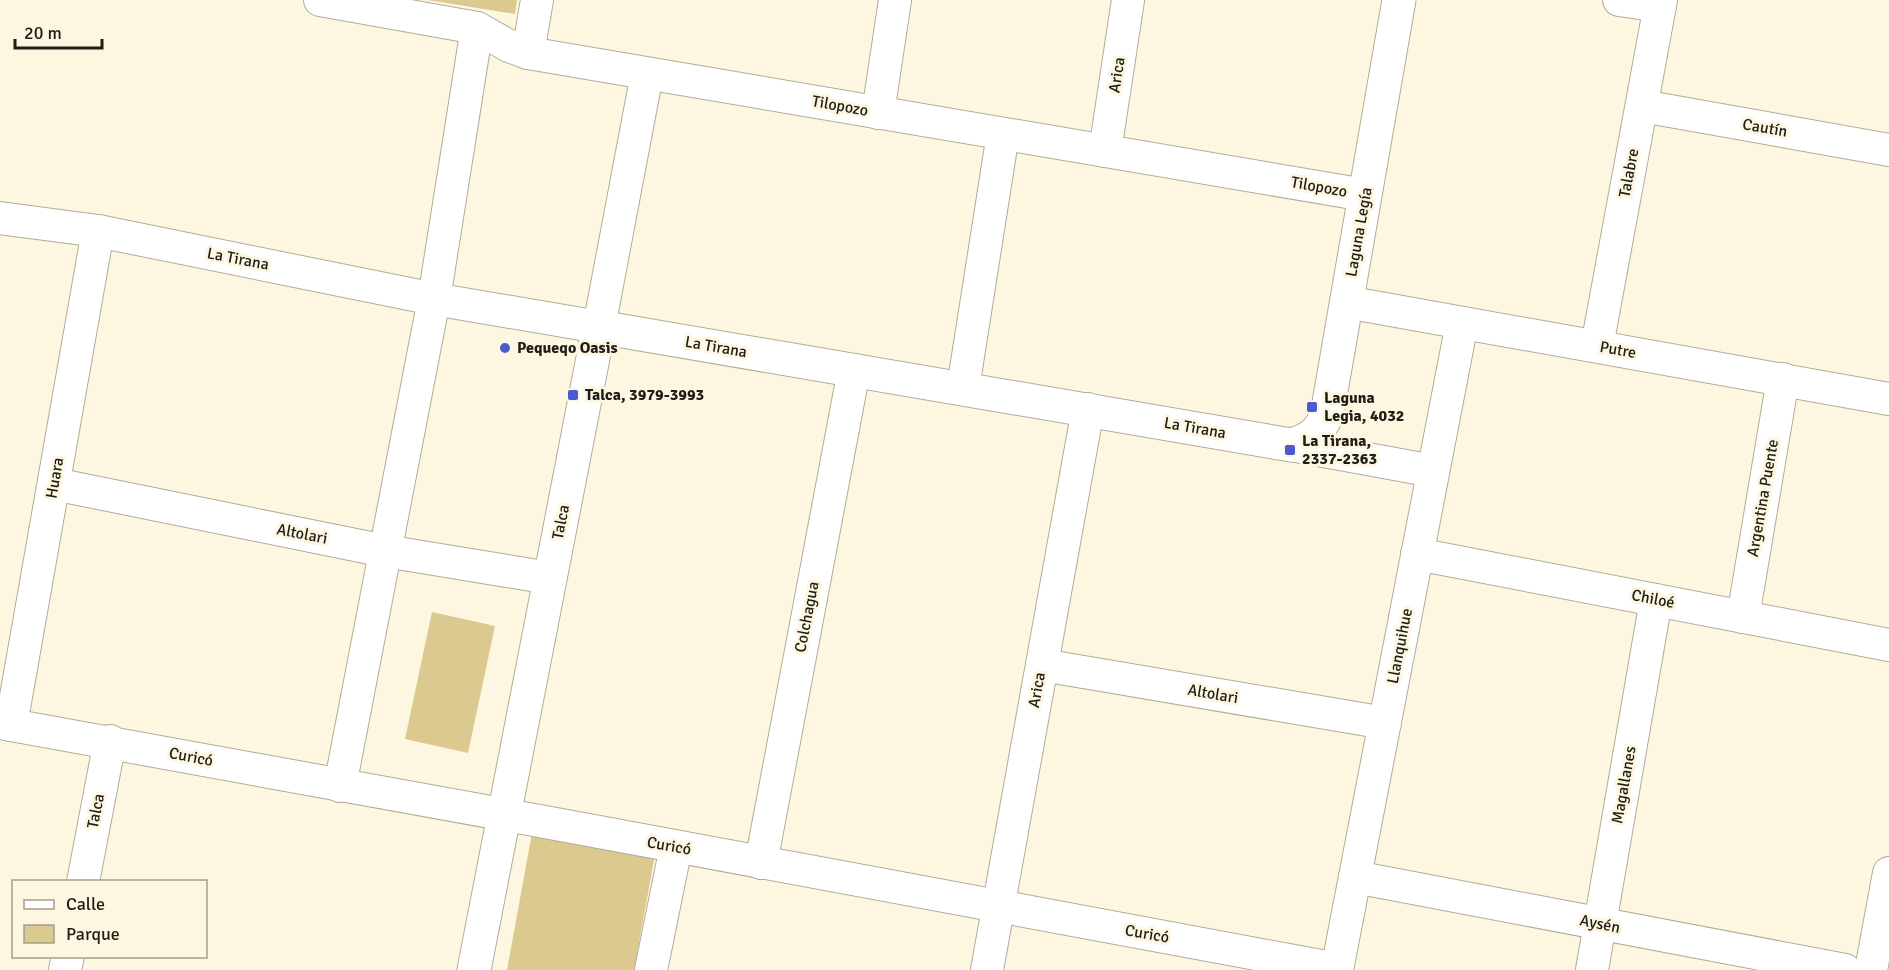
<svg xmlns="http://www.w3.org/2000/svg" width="1889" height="970" viewBox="0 0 1889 970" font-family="Signika,sans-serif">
<rect width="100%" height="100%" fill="#fdf6e1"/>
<g fill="#dbc990">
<polygon points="428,0 517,0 515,14"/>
<polygon points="432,612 495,626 468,753 405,739"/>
<polygon points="532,833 655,855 634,970 507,970"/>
</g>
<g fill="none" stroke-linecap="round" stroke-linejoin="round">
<defs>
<g id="street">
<polyline points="320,0 477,28 509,46 528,53 1365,195"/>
<polyline points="1619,0 1660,6"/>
<polyline points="528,53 537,0"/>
<polyline points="1642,106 1889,150"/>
<polyline points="878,113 895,0"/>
<polyline points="1105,151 1128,0"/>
<polyline points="0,218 98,231 434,299 599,327 647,74"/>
<polyline points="1346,302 1889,399"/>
<polyline points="1597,346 1661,0"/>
<polyline points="963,388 1003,134"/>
<polyline points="1291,445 1433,471"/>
<polyline points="54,484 385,551 550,578"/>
<polyline points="1417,554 1889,645"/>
<polyline points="1743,617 1783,379"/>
<polyline points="1042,665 1385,723"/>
<path d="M0,723c446,79 892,164 1337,246"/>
<polyline points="11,725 98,231"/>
<polyline points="340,786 434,299 477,28"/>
<polyline points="761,863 854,370"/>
<polyline points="1355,877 1845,970"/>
<polyline points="83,882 110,741"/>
<polyline points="65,970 68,956"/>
<polyline points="651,970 676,847"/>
<polyline points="987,970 1088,409"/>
<polyline points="1337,970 1462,323"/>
<polyline points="1592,970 1656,600"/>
<polyline points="1871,970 1889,873"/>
</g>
<path id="secondary" d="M474,970l125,-643 692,118c19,-5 29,-13 36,-31l72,-414"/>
</defs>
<use href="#street" stroke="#b2ac98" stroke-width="34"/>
<use href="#secondary" stroke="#b2ac98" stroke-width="35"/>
<use href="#street" stroke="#fff" stroke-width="32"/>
<use href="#secondary" stroke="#fff" stroke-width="33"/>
</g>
<g fill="#4a5bcf" stroke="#fdf6e1" stroke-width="2">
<circle cx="505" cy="348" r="6"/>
<rect x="567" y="389" width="12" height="12" rx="3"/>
<rect x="1306" y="401" width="12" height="12" rx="3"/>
<rect x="1284" y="444" width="12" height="12" rx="3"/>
</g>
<g text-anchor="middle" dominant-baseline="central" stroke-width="6" stroke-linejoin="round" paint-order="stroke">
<g font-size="16" fill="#1f1d15" stroke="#fdf6e1">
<text transform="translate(1117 75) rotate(-81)">Arica</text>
<text transform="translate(840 106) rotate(10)">Tilopozo</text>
<text transform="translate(1765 128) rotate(10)">Cautín</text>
<text transform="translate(1629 173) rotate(-79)">Talabre</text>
<text transform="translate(1319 187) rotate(10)">Tilopozo</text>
<text transform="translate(1359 232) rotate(-80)">Laguna Legía</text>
<text transform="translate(238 259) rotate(11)">La Tirana</text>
<text transform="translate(716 347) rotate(10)">La Tirana</text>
<text transform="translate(1618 350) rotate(10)">Putre</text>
<text transform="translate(1195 428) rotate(10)">La Tirana</text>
<text transform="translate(55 478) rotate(-80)">Huara</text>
<text transform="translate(1763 498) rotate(-80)">Argentina Puente</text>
<text transform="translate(561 522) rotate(-79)">Talca</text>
<text transform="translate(302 534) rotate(11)">Altolari</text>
<text transform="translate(1653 599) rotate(11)">Chiloé</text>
<text transform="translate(807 617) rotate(-79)">Colchagua</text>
<text transform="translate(1400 646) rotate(-79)">Llanquihue</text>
<text transform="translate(1037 690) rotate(-80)">Arica</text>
<text transform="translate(1213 694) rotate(10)">Altolari</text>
<text transform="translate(191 757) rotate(11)">Curicó</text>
<text transform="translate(1624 785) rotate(-80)">Magallanes</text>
<text transform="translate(96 811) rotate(-79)">Talca</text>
<text transform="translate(669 846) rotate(10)">Curicó</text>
<text transform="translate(1600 924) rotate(11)">Aysén</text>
<text transform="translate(1147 934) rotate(10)">Curicó</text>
</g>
<g font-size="16" font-weight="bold" fill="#1f1d15" stroke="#fdf6e1" text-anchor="start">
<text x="517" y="348">Pequeqo Oasis</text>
<text x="585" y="395">Talca, 3979-3993</text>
<text x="1324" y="398">Laguna<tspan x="1324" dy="18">Legia, 4032</tspan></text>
<text x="1302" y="441">La Tirana,<tspan x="1302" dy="18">2337-2363</tspan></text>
</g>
</g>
<rect x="12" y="880" width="195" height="78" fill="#fdf6e1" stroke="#a49f8f" stroke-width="1.5"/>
<rect x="24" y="900" width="30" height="9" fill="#ffffff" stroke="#a49f8f" stroke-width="1.5"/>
<text x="66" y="910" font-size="18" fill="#1f1d15">Calle</text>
<rect x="24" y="925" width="30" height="18" fill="#dbc990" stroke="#a49f8f" stroke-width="1.5"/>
<text x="66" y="940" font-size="18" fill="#1f1d15">Parque</text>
<path d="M15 39v9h87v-9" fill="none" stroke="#1f1d15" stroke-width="3"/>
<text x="24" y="39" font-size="18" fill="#1f1d15" stroke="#fdf6e1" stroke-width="4.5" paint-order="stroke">20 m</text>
</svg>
